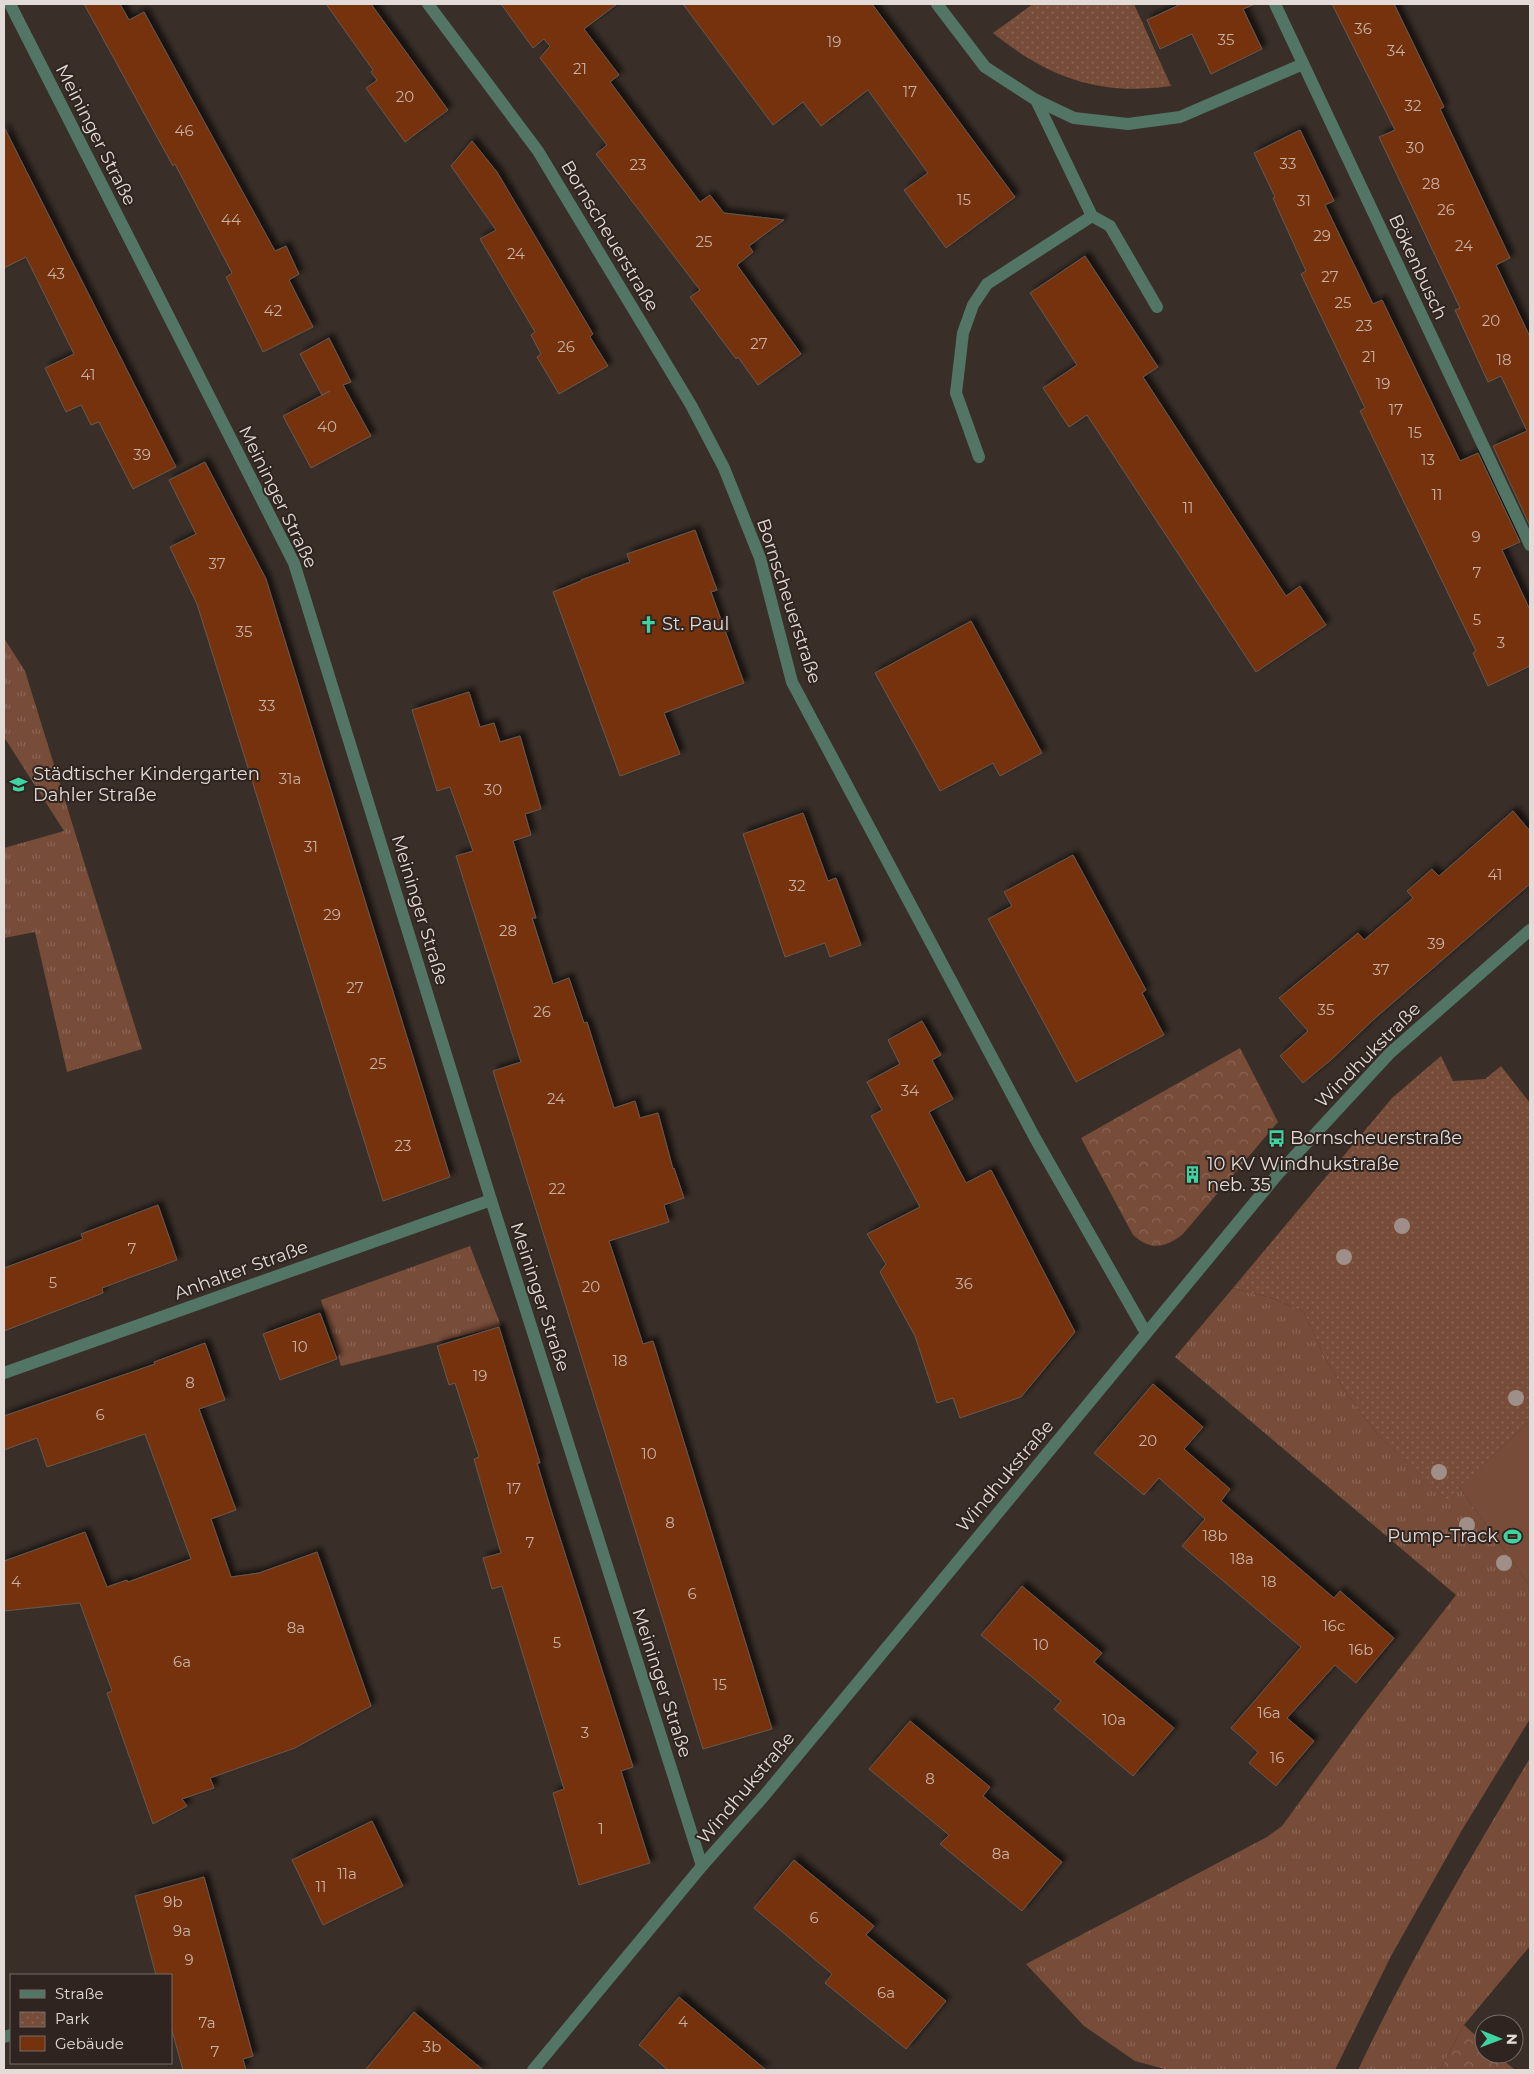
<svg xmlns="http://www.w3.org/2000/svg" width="1534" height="2074" viewBox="0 0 1534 2074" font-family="Montserrat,sans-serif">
<defs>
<pattern id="grass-tufts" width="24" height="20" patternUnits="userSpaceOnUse" patternTransform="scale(1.25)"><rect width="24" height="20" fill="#774c39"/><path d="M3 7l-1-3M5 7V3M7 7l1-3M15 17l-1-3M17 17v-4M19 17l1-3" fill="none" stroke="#8a6555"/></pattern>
<pattern id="forest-crowns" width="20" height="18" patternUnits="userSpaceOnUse" patternTransform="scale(1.25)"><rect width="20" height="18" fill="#774c39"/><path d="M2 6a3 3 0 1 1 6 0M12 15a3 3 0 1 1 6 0" fill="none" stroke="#8a6555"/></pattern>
<pattern id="park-dots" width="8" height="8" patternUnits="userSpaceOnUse" patternTransform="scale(1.25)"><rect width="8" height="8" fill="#774c39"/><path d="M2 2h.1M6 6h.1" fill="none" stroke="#8a6555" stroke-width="1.8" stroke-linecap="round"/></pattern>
<filter id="shadow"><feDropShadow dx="4.5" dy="-4.5" stdDeviation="2.5" flood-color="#0009"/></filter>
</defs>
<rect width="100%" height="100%" fill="#392e28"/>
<g fill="url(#grass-tufts)">
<polygon points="4,638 25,671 142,1049 67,1072 35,932 4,938 4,848 64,831 4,737"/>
<polygon points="470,1246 501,1326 341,1366 321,1300"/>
<polygon points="1233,1288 1272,1298 1304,1312 1327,1362 1345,1391 1378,1435 1446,1499 1459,1487 1530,1586 1530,1719 1462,1830 1391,1956 1335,2070 1168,2070 1135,2061 1084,2026 1026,1964 1267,1837 1282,1826 1364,1714 1456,1595 1175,1357"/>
<path d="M1530,1758v188l-66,79 -24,45h-82c51,-108 111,-210 172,-312z"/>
</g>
<g fill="url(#forest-crowns)">
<path d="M1240,1048l38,74 -95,112c-18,14 -32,17 -50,1l-52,-97z"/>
<polygon points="1464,2025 1484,2043 1484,2054 1496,2054 1515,2070 1440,2070"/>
</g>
<g fill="url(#park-dots)">
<path d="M1033,4h101l37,82c-72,10 -122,-8 -178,-53z"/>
<polygon points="1441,1056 1453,1081 1485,1079 1501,1066 1530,1103 1530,1421 1446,1500 1378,1435 1345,1391 1327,1362 1304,1312 1272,1298 1233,1288 1392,1098"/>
</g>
<polygon fill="#774c39" points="1530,1421 1530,1586 1459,1487"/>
<g fill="#75330d" stroke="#665953" filter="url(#shadow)">
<polygon points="84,4 120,4 129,20 144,12 275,251 286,246 299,274 289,280 313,327 263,352 226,277 232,273 175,164 173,166"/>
<polygon points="326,4 371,4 448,110 405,142 366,88 377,80 371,72 373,70"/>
<polygon points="501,4 617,4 584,29 619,75 610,82 700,202 710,195 724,213 784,220 749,246 753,252 737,265 801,354 758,385 738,357 736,359 690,297 700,290 596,154 607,145 540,58 550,46 544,39 533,48"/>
<polygon points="683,4 872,4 1015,197 946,248 904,190 928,173 868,90 821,126 803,102 773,125"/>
<polygon points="1178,4 1255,4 1243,9 1262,49 1211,74 1192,34 1160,49 1147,20 1179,5"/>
<polygon points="1332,4 1394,4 1444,107 1440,109 1510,258 1496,265 1530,337 1530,526 1493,446 1527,431 1501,376 1488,382 1455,310 1460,308 1379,137 1395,130"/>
<polygon points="4,127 176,467 133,489 99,422 91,425 81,405 66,412 45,368 74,354 26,257 4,268"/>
<polygon points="1300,130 1334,201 1325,205 1373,304 1382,300 1460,461 1478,453 1520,542 1502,550 1530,610 1530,666 1488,686 1473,653 1476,651 1360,411 1365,408 1301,274 1306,271 1273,198 1275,197 1254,153"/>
<polygon points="472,141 497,172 593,334 590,337 608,366 559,394 537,357 541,354 531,335 535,332 480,239 496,230 451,166"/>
<polygon points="1085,256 1158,367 1143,377 1286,596 1300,586 1326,625 1256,672 1087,415 1069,427 1043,388 1077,365 1030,293"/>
<polygon points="329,338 351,382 343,385 371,436 311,468 283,416 330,391 322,395 300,354"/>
<polygon points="205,462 266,579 450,1177 383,1201 197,604 170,547 196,534 169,480"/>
<polygon points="695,530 717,590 711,592 744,683 664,713 680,754 620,776 553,592 581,581 581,580 630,562 627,554"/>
<polygon points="971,621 1042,753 1000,776 993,763 940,791 875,673"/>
<polygon points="469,692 480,727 494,723 500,742 520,736 541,809 525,814 531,835 513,841 536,918 532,918 553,984 569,978 584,1023 587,1022 614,1108 635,1101 640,1118 658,1113 673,1169 674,1168 684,1198 664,1205 669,1222 609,1241 643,1344 653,1341 772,1729 703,1749 493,1071 521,1062 456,856 473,851 450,787 437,791 412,710"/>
<polygon points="1513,811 1530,831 1530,884 1373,1020 1332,1059 1303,1083 1280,1056 1308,1031 1279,998 1358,933 1364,940 1413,898 1407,891 1432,869 1439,876"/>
<polygon points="803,813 828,881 836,878 861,945 830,957 825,943 785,957 743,834"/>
<polygon points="1073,855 1146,990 1142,993 1164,1035 1076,1082 988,919 1012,906 1004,892"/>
<polygon points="922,1021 941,1055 932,1060 953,1099 929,1112 966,1183 991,1170 1075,1332 1021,1397 960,1418 953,1398 937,1403 915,1336 880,1272 886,1264 867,1234 920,1207 871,1116 882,1110 867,1082 900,1064 888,1040"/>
<polygon points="158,1205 177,1260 102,1288 103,1293 4,1331 4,1268 83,1239 81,1234"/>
<polygon points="320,1313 337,1359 280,1380 263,1334"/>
<polygon points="499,1327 540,1463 537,1463 552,1513 633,1767 621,1771 650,1863 579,1885 553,1793 564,1789 502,1586 492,1589 483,1558 501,1553 474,1459 479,1457 455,1383 449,1385 437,1346"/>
<polygon points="205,1343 225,1400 199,1409 236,1510 211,1519 231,1577 259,1573 317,1552 371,1706 295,1748 210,1778 214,1788 182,1799 187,1806 153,1824 107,1693 112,1691 80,1603 4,1611 4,1561 85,1532 107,1587 127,1580 128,1582 191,1559 145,1434 47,1467 37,1438 4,1450 4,1416 155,1364 154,1362"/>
<polygon points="1153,1384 1203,1427 1184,1449 1230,1489 1221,1501 1334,1598 1340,1591 1394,1638 1356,1683 1335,1665 1287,1718 1314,1741 1276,1786 1249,1763 1258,1752 1231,1728 1301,1647 1182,1546 1205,1519 1159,1478 1144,1495 1094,1453"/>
<polygon points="1022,1586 1102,1653 1094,1662 1174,1728 1133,1776 1054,1709 1061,1701 981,1635"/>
<polygon points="910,1721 990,1787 983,1796 1062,1862 1022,1911 940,1844 949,1835 869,1769"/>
<polygon points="372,1821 403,1886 323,1925 292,1860"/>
<polygon points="794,1860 874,1926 866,1935 946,2001 906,2049 825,1983 832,1974 754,1908"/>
<polygon points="204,1877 253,2056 243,2059 246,2070 183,2070 171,2027 171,1975 156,1975 135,1896"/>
<polygon points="679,1997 766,2070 668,2070 639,2045"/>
<polygon points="414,2012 483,2070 365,2070"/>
</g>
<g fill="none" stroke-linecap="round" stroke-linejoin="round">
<g stroke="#527566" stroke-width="12">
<polyline points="10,4 294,563 491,1200 702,1866"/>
<polyline points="428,4 538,151 691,405 724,468 760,558 792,682 1035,1138 1146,1333"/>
<polyline points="937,4 985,67 1036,100 1074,118 1128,124 1180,117 1303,64"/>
<polyline points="1275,4 1530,545"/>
<polyline points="1036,100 1092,216 1110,226 1157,307"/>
<polyline points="979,457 956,393 963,333 973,305 987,284 1092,216"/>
<polyline points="4,1373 491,1200"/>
<polyline points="4,2037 11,2035"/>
<polyline points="533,2070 702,1866 764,1796 1278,1174 1390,1053 1530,930"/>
</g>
</g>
<g fill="#a08f88">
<circle cx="1402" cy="1226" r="8"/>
<circle cx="1344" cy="1257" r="8"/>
<circle cx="1516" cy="1398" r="8"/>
<circle cx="1439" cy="1472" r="8"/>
<circle cx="1467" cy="1525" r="8"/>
<circle cx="1504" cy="1563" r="8"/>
</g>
<defs>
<symbol id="church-bare" viewBox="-9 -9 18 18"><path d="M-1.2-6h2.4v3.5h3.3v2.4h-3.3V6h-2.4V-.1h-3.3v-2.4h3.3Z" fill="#3ed4a2" stroke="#2f241f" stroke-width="2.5" paint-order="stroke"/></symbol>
<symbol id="school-bare" viewBox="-9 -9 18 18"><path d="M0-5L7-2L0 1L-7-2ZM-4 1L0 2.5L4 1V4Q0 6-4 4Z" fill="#3ed4a2" stroke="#2f241f" stroke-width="2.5" paint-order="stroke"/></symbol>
<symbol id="bus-bare" viewBox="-9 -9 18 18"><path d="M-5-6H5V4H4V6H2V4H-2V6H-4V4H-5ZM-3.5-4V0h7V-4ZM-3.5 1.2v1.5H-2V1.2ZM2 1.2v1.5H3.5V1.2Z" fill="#3ed4a2" stroke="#2f241f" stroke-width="2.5" paint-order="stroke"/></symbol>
<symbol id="building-bare" viewBox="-9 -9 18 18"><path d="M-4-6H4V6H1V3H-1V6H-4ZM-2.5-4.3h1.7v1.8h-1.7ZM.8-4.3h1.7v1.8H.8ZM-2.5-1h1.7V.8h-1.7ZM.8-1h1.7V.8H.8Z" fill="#3ed4a2" stroke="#2f241f" stroke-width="2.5" paint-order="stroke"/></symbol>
<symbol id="stadium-bare" viewBox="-9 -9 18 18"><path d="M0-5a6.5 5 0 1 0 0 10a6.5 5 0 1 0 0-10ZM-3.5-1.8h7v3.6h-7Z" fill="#3ed4a2" stroke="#2f241f" stroke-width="2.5" paint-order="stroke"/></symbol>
</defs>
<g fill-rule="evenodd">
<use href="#church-bare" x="636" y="612" width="25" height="25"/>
<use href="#school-bare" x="6" y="772" width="25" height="25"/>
<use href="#bus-bare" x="1264" y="1126" width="25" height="25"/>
<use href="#building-bare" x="1180" y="1162" width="25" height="25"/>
<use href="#stadium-bare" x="1500" y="1524" width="25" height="25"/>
</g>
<g text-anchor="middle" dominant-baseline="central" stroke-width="4" stroke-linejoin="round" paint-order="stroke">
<g font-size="15" fill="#c8b1a5">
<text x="1363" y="28">36</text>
<text x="1226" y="39">35</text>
<text x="834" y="41">19</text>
<text x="1396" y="50">34</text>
<text x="580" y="68">21</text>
<text x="910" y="91">17</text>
<text x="405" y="96">20</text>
<text x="1413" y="105">32</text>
<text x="184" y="130">46</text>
<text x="1415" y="147">30</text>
<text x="1288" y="163">33</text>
<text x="638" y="164">23</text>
<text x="1431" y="183">28</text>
<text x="964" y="199">15</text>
<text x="1304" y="200">31</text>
<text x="1446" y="209">26</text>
<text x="231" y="219">44</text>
<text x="1322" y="235">29</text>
<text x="704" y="241">25</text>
<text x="1464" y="245">24</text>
<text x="516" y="253">24</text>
<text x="56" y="273">43</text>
<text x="1330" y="276">27</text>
<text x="1343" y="302">25</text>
<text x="273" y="310">42</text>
<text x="1491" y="320">20</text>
<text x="1364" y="325">23</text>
<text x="759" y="343">27</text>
<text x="566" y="346">26</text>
<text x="1369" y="356">21</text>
<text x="1504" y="359">18</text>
<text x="88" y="374">41</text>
<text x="1383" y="383">19</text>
<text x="1396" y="409">17</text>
<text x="327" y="426">40</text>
<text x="1415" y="432">15</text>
<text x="142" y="454">39</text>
<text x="1428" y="459">13</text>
<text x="1437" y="494">11</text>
<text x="1188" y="507">11</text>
<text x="1476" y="536">9</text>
<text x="217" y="563">37</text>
<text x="1477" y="572">7</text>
<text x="1477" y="619">5</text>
<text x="244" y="631">35</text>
<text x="1501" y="642">3</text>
<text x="267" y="705">33</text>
<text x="290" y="778">31a</text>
<text x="493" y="789">30</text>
<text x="311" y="846">31</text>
<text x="1495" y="874">41</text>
<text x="797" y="885">32</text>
<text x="332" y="914">29</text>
<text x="508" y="930">28</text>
<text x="1436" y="943">39</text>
<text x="1381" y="969">37</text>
<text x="355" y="987">27</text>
<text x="1326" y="1009">35</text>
<text x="542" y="1011">26</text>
<text x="378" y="1063">25</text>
<text x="910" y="1090">34</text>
<text x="556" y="1098">24</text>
<text x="403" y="1145">23</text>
<text x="557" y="1188">22</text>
<text x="132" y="1248">7</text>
<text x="53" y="1282">5</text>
<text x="964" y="1283">36</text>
<text x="591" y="1286">20</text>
<text x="300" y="1346">10</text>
<text x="620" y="1360">18</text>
<text x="480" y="1375">19</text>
<text x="190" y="1382">8</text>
<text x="100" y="1414">6</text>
<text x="1148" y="1440">20</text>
<text x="649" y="1453">10</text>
<text x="514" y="1488">17</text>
<text x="670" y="1522">8</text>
<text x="1215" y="1535">18b</text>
<text x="530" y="1542">7</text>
<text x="1242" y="1558">18a</text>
<text x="16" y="1581">4</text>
<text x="1269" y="1581">18</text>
<text x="692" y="1593">6</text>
<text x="1334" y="1625">16c</text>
<text x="296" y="1627">8a</text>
<text x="557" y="1642">5</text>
<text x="1041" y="1644">10</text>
<text x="1361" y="1649">16b</text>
<text x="182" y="1661">6a</text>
<text x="720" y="1684">15</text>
<text x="1269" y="1712">16a</text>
<text x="1114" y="1719">10a</text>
<text x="585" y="1732">3</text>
<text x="1277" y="1757">16</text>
<text x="930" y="1778">8</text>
<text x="601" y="1828">1</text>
<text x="1001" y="1853">8a</text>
<text x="347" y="1873">11a</text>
<text x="321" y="1886">11</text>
<text x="173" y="1901">9b</text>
<text x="814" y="1917">6</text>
<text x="182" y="1930">9a</text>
<text x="189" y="1959">9</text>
<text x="886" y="1992">6a</text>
<text x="683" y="2021">4</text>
<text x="207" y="2022">7a</text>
<text x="432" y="2046">3b</text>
<text x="215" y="2051">7</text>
</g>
<g font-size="18" fill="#e3dbd8" stroke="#2f241f">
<text transform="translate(96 135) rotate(63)">Meininger Straße</text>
<text transform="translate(610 236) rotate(59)">Bornscheuerstraße</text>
<text transform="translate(1418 267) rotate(65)">Bökenbusch</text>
<text transform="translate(278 497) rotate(64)">Meininger Straße</text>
<text transform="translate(789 601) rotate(72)">Bornscheuerstraße</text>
<text transform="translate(420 910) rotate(73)">Meininger Straße</text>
<text transform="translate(1368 1055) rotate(-45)">Windhukstraße</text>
<text transform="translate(241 1270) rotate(-20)">Anhalter Straße</text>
<text transform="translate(540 1297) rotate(72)">Meininger Straße</text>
<text transform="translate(1005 1476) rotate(-50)">Windhukstraße</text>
<text transform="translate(662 1683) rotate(72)">Meininger Straße</text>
<text transform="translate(746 1788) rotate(-50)">Windhukstraße</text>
</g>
<g font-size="18" fill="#e3dbd8" stroke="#2f241f" text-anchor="start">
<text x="662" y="624">St. Paul</text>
<text x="33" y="774">Städtischer Kindergarten<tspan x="33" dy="21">Dahler Straße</tspan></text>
<text x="1290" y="1138">Bornscheuerstraße</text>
<text x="1207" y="1164">10 KV Windhukstraße<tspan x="1207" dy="21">neb. 35</tspan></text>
<text x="1498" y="1536" text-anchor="end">Pump-Track</text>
</g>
</g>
<rect width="1534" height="2074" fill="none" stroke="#e3dbd8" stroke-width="10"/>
<rect x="10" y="1974" width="162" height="90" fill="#2f241f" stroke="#776d69"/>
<rect x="20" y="1990" width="25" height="8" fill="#527566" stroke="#776d69"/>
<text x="55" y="1999" font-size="15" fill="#e3dbd8">Straße</text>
<rect x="20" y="2012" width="25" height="15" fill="url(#park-dots)" stroke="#776d69"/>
<text x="55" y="2024" font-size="15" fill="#e3dbd8">Park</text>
<rect x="20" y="2036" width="25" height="15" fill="#75330d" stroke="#776d69"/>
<text x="55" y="2049" font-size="15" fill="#e3dbd8">Gebäude</text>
<g transform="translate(1499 2039) rotate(91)"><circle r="24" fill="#2f241f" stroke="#776d69"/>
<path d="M0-4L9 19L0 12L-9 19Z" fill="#3ed4a2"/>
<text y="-8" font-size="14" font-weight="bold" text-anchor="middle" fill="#e3dbd8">N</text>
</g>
</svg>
